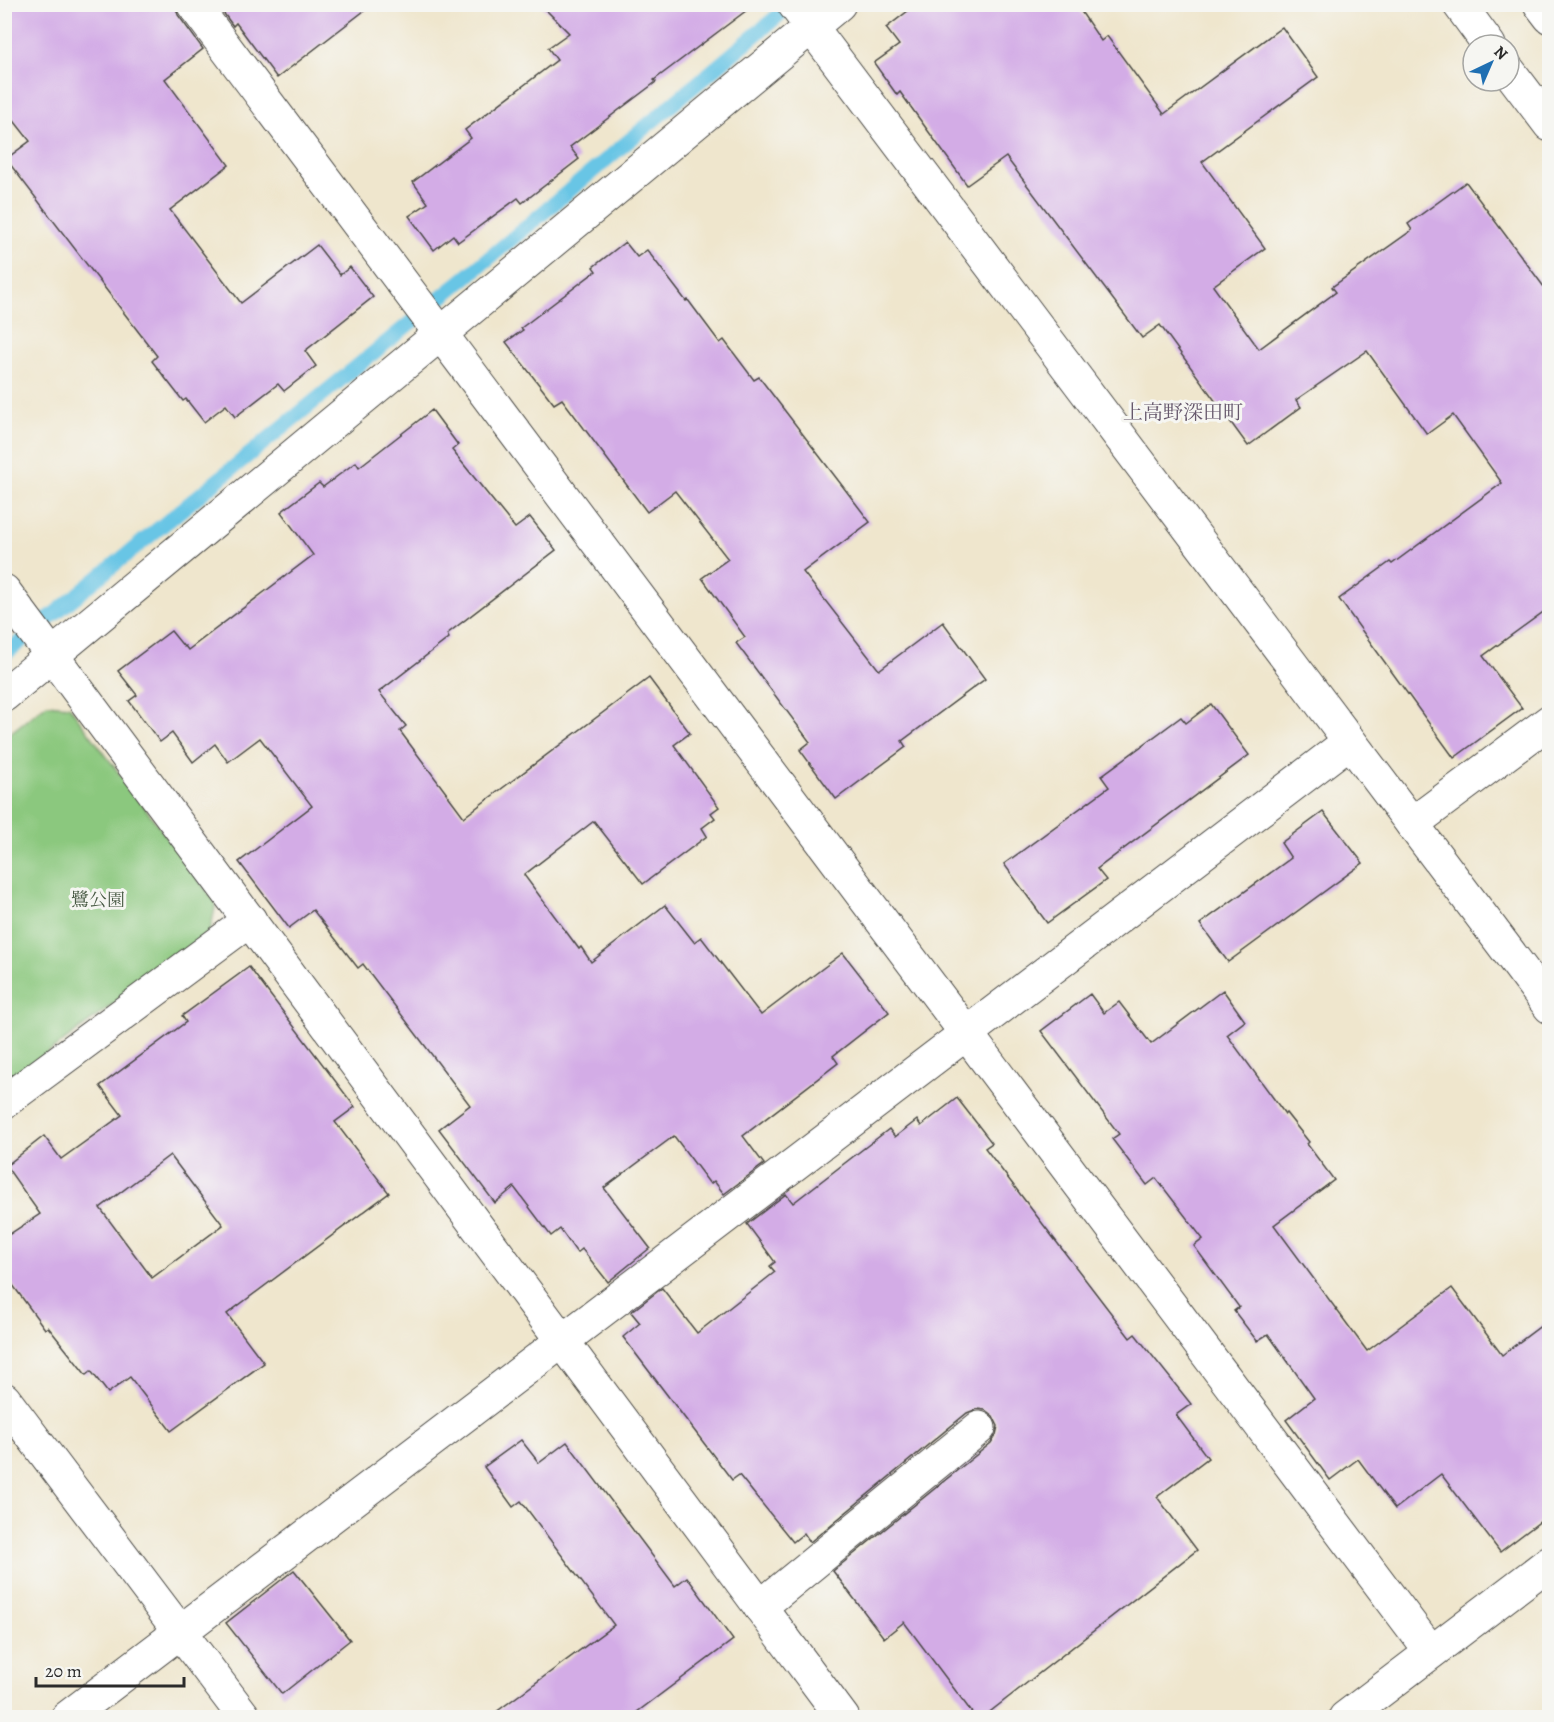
<svg xmlns="http://www.w3.org/2000/svg" width="1554" height="1722" viewBox="0 0 1554 1722" font-family="Alegreya,'Noto Serif JP',serif">
<rect width="100%" height="100%" fill="#f6f6f2"/>
<filter id="ink" filterUnits="userSpaceOnUse"><feTurbulence type="fractalNoise" baseFrequency=".0167" numOctaves="2"/><feDisplacementMap in="SourceGraphic" scale="12" xChannelSelector="R" yChannelSelector="G"/><feConvolveMatrix kernelMatrix="1 2 1 2 8 2 1 2 1" color-interpolation-filters="sRGB"/></filter>
<filter id="wash" filterUnits="userSpaceOnUse"><feTurbulence type="fractalNoise" baseFrequency=".008" numOctaves="4" result="noise"/><feDisplacementMap in="SourceGraphic" scale="24" xChannelSelector="R" yChannelSelector="G"/><feGaussianBlur stdDeviation="1.35" result="paint"/><feColorMatrix in="noise" values="0 0 0 0 0 0 0 0 0 0 0 0 0 0 0 0 0 1.4 0 .05"/><feComposite in="paint" operator="in"/></filter>
<g filter="url(#wash)">
<rect width="100%" height="100%" fill="#efe6cd"/>
<polygon fill="#8bc87e" stroke="#5b7a54" stroke-width="1.5" points="47,704 69,706 216,903 210,932 5,1085 5,737"/>
<g fill="none" stroke-linecap="round" stroke-linejoin="round">
<polyline stroke="#67c5e5" stroke-width="15" points="4,655 470,274 792,4"/>
</g>
<g id="blocks">
<g fill="#d3ace6" fill-rule="evenodd">
<polygon points="4,4 175,4 178,15 203,49 165,79 229,165 170,210 241,303 317,245 340,275 350,267 373,297 305,351 316,366 284,391 278,384 235,417 226,405 204,422 186,399 183,401 152,361 157,356 6,159 30,141 4,108"/>
<polygon points="217,4 373,4 277,78 236,23 233,26"/>
<polygon points="540,4 755,4 654,80 656,82 570,147 579,159 522,203 518,198 458,242 453,235 434,250 409,216 428,203 413,182 471,138 465,130 557,60 548,48 569,33"/>
<polygon points="917,4 1076,4 1101,41 1107,36 1164,114 1282,27 1318,77 1202,162 1265,248 1213,286 1259,349 1336,292 1332,287 1412,230 1408,224 1466,182 1550,295 1550,607 1483,656 1522,708 1454,758 1339,599 1390,562 1392,564 1502,483 1453,415 1427,434 1367,351 1296,400 1301,407 1248,446 1160,325 1142,338 1006,157 967,185 900,92 897,95 874,63 899,45 886,28"/>
<polygon points="625,242 637,257 647,250 686,301 688,300 720,343 724,340 754,380 759,377 870,522 803,572 879,670 943,622 985,679 902,741 906,747 836,799 800,750 810,742 736,643 745,637 702,578 728,559 675,491 647,512 562,399 554,404 506,342 523,330 521,328 596,271 593,267"/>
<polygon points="432,410 458,445 452,450 515,528 530,517 556,550 447,634 449,638 379,692 406,726 400,731 464,817 649,678 690,733 674,745 719,807 711,813 715,818 702,828 707,836 643,884 594,821 524,875 579,949 581,947 591,962 665,905 694,942 701,937 761,1015 843,953 889,1012 833,1056 838,1063 743,1136 764,1164 724,1194 714,1181 710,1184 674,1136 604,1188 650,1248 608,1282 582,1249 577,1253 560,1229 551,1236 514,1187 495,1203 439,1129 470,1105 363,964 358,968 313,910 289,928 239,862 312,806 260,738 228,762 215,744 193,762 172,733 160,742 129,701 137,695 118,671 171,631 184,647 185,646 188,650 313,555 281,512 319,483 323,487 356,462 359,467"/>
<polygon points="1211,704 1249,755 1097,869 1106,880 1047,923 1004,864 1109,787 1101,776 1181,717 1186,723"/>
<polygon points="1323,812 1363,863 1228,962 1200,924 1291,858 1281,843"/>
<path d="M249,967l106,140 -20,15 54,71 -162,121 37,49 -93,68 -41,-54 -22,16 -17,-22 -5,4 -38,-48 -3,2 -41,-56v-35l36,-24 -34,-48 38,-30 17,23 61,-44 -22,-29 86,-64 -4,-6zM170,1155l53,70 -71,53 -52,-70z"/>
<polygon points="1223,990 1245,1021 1227,1035 1285,1114 1286,1113 1309,1142 1307,1144 1334,1180 1274,1225 1367,1351 1452,1288 1502,1355 1550,1319 1550,1514 1500,1552 1441,1474 1395,1509 1358,1459 1330,1480 1286,1420 1314,1398 1268,1334 1257,1341 1234,1311 1239,1307 1194,1246 1203,1239 1156,1178 1147,1185 1112,1139 1119,1134 1041,1031 1090,994 1104,1013 1119,1002 1151,1044"/>
<polygon points="957,1098 992,1143 985,1148 1039,1219 1130,1338 1135,1334 1191,1404 1176,1415 1208,1458 1157,1497 1197,1550 982,1718 976,1718 904,1622 884,1638 833,1571 991,1443 996,1435 998,1426 993,1416 985,1410 977,1409 967,1413 810,1542 804,1533 793,1542 739,1475 732,1480 623,1337 640,1323 631,1312 662,1288 697,1333 775,1272 770,1266 775,1262 747,1224 786,1194 793,1203 889,1129 895,1137 917,1120 921,1126"/>
<polygon points="521,1440 539,1463 567,1442 675,1586 687,1577 733,1640 629,1718 488,1718 614,1625 521,1501 513,1507 484,1467"/>
<polygon points="294,1570 350,1640 282,1694 226,1623"/>
</g>
</g>
</g>
<g filter="url(#ink)">
<use href="#blocks" fill-opacity="0" stroke="#484743" stroke-width="1.5"/>
<g fill="none" stroke-linecap="round" stroke-linejoin="round">
<defs>
<g id="street">
<polyline points="193,4 1431,1652"/>
<polyline points="794,4 1550,1007"/>
<polyline points="4,591 843,1718"/>
<polyline points="4,695 839,4"/>
<polyline points="1412,824 1550,721"/>
<polyline points="4,1102 250,920"/>
<polyline points="4,1399 245,1718"/>
<polyline points="760,1607 979,1428"/>
<polyline points="67,1718 1349,742"/>
<polyline points="1345,1718 1550,1562"/>
</g>
<g id="secondary">
<polyline points="1459,4 1489,45"/>
<polyline points="1540,4 1550,17"/>
<polyline points="1509,71 1550,125"/>
</g>
</defs>
<use href="#street" stroke="#484743" stroke-width="35"/>
<use href="#secondary" stroke="#484743" stroke-width="35"/>
<use href="#street" stroke="#fff" stroke-width="33"/>
<use href="#secondary" stroke="#fff" stroke-width="33"/>
</g>
</g>
<g text-anchor="middle" dominant-baseline="central" stroke-width="6" stroke-linejoin="round" paint-order="stroke">
<g font-size="18" fill="#485a44" stroke="#f6f6f2">
<text x="98" y="900">鷺公園</text>
</g>
<g font-size="20" fill="#66586c" stroke="#f6f6f2">
<text x="1183" y="412">上高野深田町</text>
</g>
</g>
<rect width="1554" height="1722" fill="none" stroke="#f6f6f2" stroke-width="24"/>
<g transform="translate(1491 63) rotate(44)"><circle r="28" fill="#f6f6f2" stroke="#a5a5a2" stroke-width="1.5"/>
<path d="M0-4.5L10 22L0 15L-10 22Z" fill="#1f6fb2"/>
<text y="-9" font-size="16" font-weight="bold" text-anchor="middle" fill="#2b2b2b">N</text>
</g>
<path d="M36 1677v9h148v-9" fill="none" stroke="#2b2b2b" stroke-width="3"/>
<text x="45" y="1677" font-size="18" fill="#2b2b2b" stroke="#f6f6f2" stroke-width="4.5" paint-order="stroke">20 m</text>
</svg>
